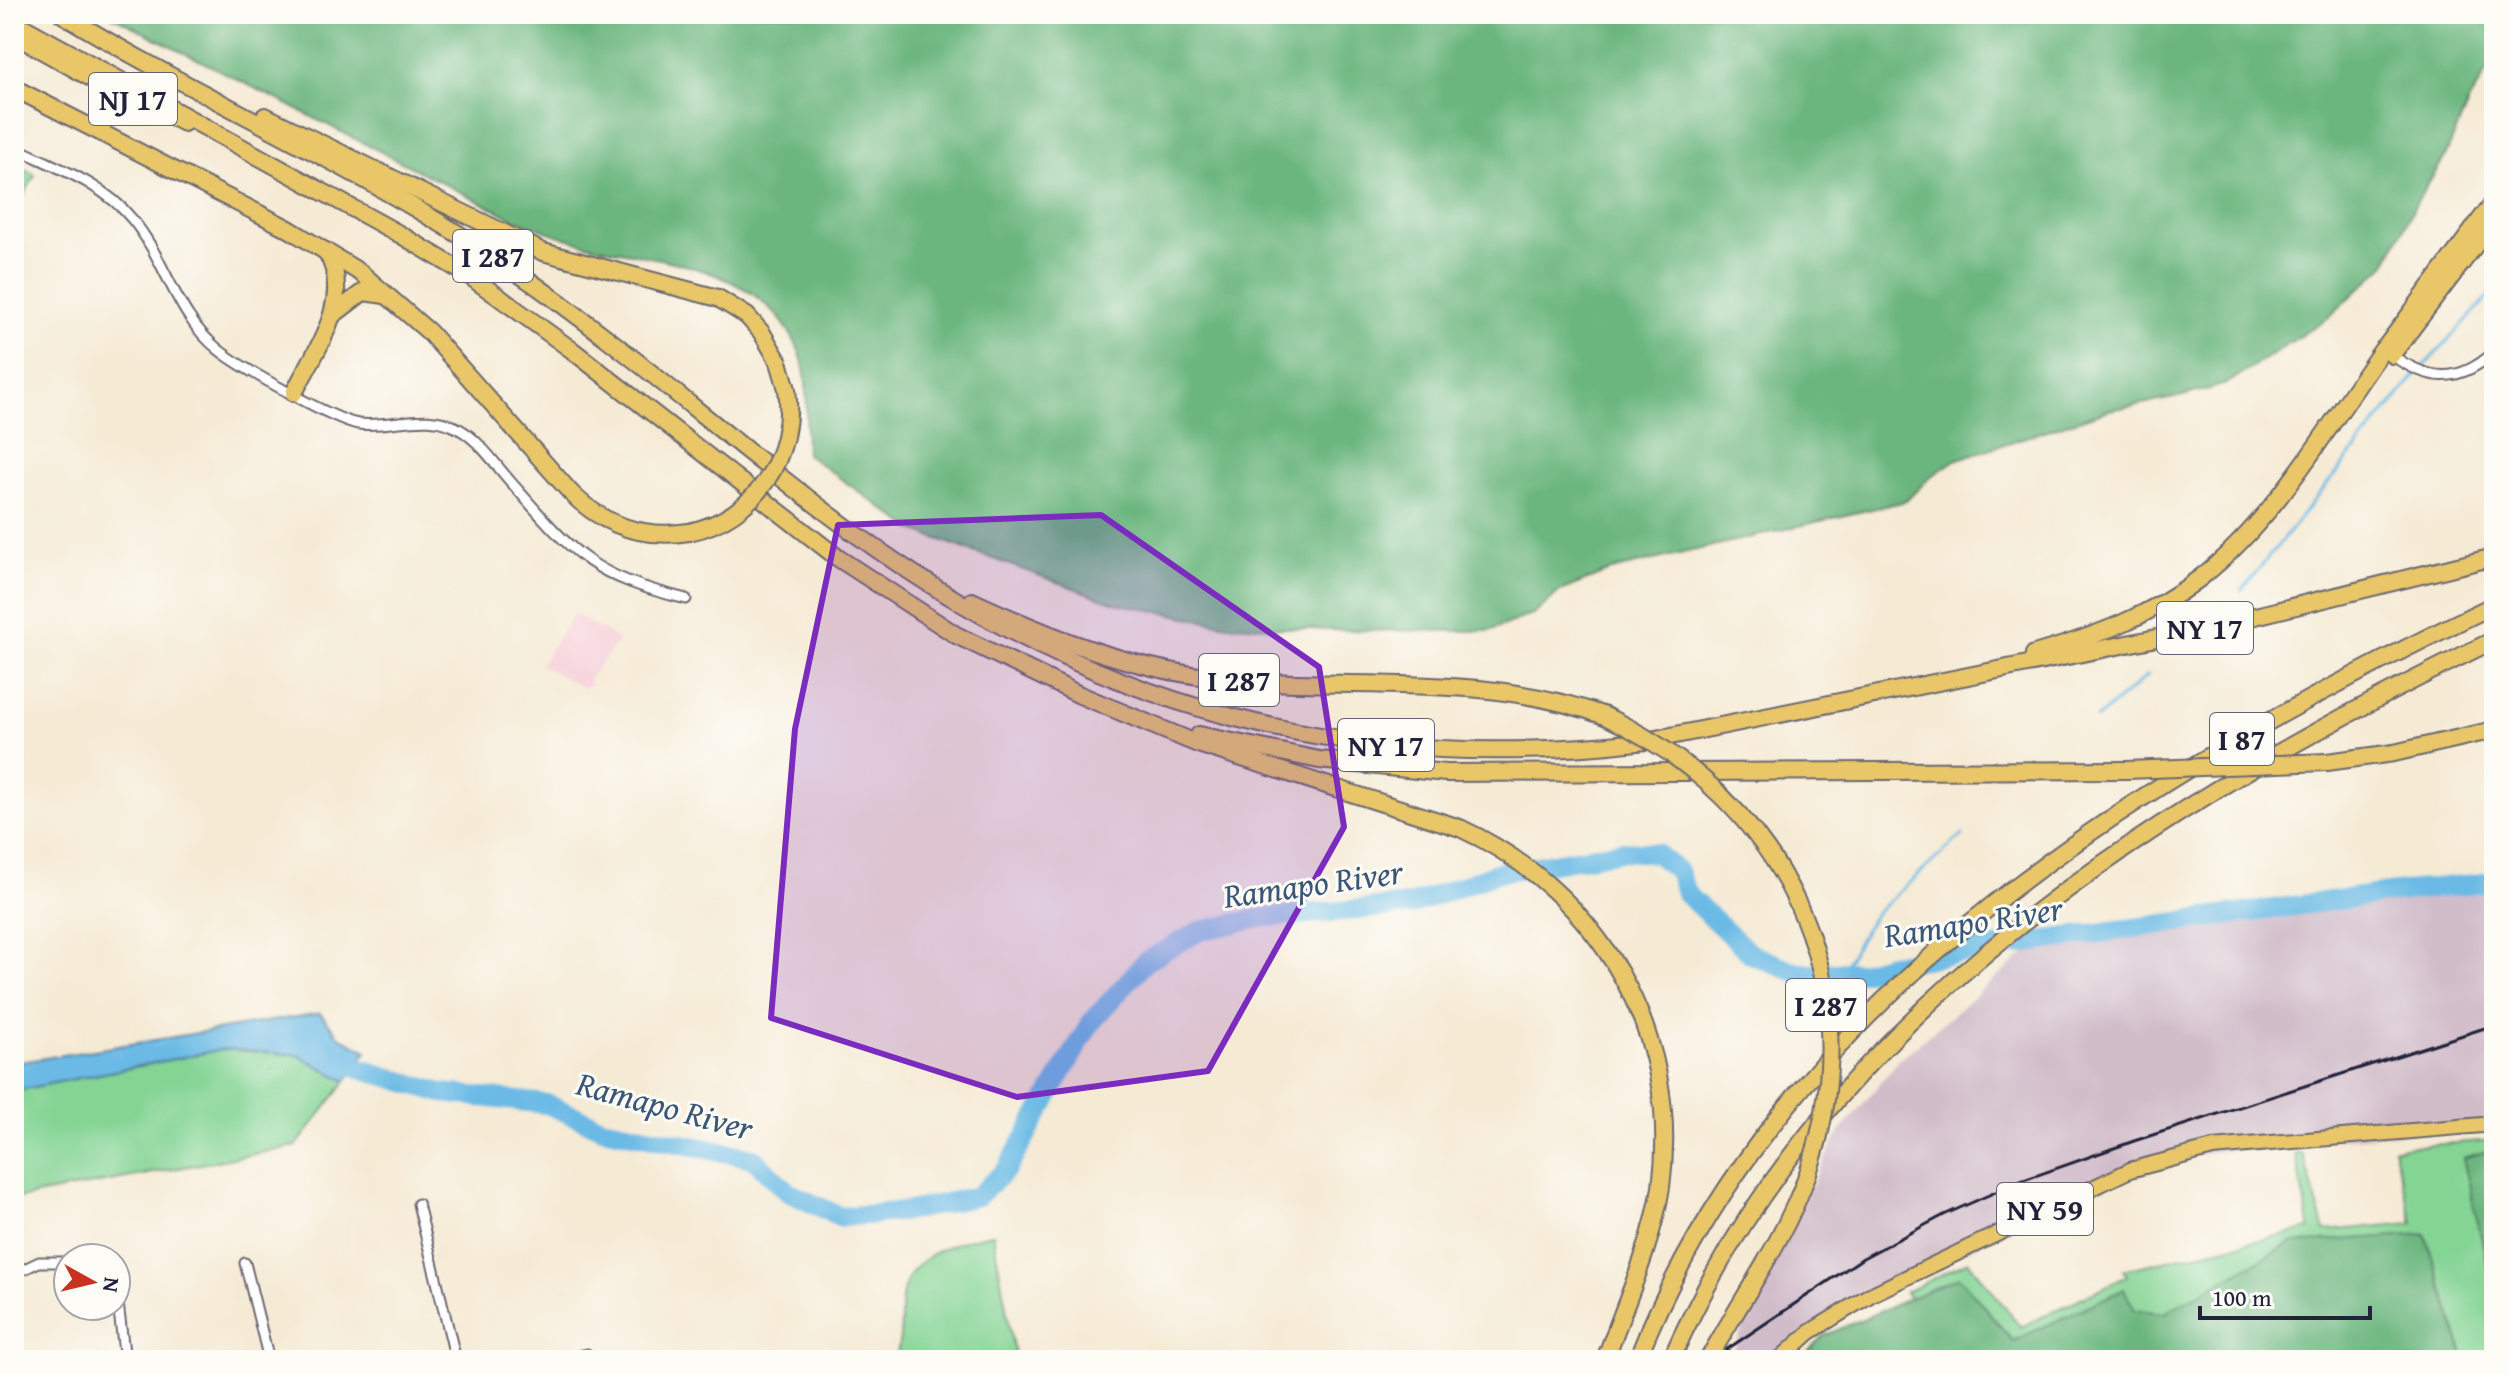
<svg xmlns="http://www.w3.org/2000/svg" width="2508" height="1374" viewBox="0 0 2508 1374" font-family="'Gentium Book Plus',serif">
<rect width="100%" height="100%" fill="#fdfcf7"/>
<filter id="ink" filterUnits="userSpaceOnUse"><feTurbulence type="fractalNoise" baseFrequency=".0125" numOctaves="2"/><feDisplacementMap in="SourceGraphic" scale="16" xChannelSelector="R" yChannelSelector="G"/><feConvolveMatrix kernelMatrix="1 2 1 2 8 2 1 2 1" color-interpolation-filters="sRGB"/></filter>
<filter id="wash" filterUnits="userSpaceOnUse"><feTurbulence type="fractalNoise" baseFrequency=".006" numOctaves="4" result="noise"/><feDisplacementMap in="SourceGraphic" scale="32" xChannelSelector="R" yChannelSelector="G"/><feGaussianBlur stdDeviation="1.8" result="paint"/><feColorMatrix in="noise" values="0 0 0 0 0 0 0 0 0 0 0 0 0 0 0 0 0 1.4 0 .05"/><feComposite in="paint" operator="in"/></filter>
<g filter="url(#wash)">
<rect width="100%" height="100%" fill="#f5ead4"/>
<polygon fill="#f6cfd8" points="574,613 619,640 588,680 591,686 584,688 540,665"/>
<polygon fill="#d1bdca" points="2494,882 2494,1124 2174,1156 1870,1295 1779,1360 1729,1360 1770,1266 1838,1134 1899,1060 2040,941 2396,892"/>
<g fill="#84d494" stroke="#537b68" stroke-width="2">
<polygon points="14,163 35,175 14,213"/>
<polygon points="224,1049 298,1055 346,1081 296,1146 14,1199 14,1091"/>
<polygon points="2494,1140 2494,1360 1941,1360 1906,1292 1968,1261 2021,1327 2127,1276 2123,1270 2310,1229 2295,1154 2303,1154 2325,1231 2413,1223 2393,1148"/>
<path d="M993,1234l21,119 5,7h-124c8,-24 5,-38 7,-62 5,-44 55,-57 91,-64z"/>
</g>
<g fill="#6bb67e" stroke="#466c5c" stroke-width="2">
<path d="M108,14h2386v44l-26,45 -23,54 -29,46 -30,61 -57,53 -103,67 -51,14 -66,12 -154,50 -26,18 -23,23 -291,68 -55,22 -24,22 -47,18 -158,-1 -103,-5 -113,-22 -202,-73 -107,-76c-2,-34 6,-69 -7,-103 -34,-84 -134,-89 -209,-106 -26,-6 -51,-17 -76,-26z"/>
<polygon points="2494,1149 2494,1294 2463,1158"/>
<polygon points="2425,1234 2465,1360 1800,1360 1823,1336 1959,1277 2013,1341 2124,1289 2135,1310 2164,1313 2291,1243"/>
</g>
<polygon fill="#6abae5" stroke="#466e90" stroke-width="2" points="320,1013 340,1037 367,1051 346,1081 298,1055 224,1049 14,1091 14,1063"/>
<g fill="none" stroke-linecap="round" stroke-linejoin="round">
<g stroke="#6abae5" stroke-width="3">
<polyline points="2423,367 2494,291"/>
<polyline points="2242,590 2417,373"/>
<polyline points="2096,719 2148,675"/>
<polyline points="1841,972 1874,915 1962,835"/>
</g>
<polyline stroke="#6abae5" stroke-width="20" points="331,1056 341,1063 442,1093 547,1104 602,1128 753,1158 788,1192 841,1217 909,1211 978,1196 1007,1169 1090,1024 1146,961 1200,931 1260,918 1411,905 1496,873 1622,851 1656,853 1678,871 1687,895 1751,954 1798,973 1862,972 1891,964 2040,941 2396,892 2494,882"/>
</g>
</g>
<g filter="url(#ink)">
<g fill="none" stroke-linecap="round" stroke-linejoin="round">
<defs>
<g id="minor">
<path d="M14,147c41,20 89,36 118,72 35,42 43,96 87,131 21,17 115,70 139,74 35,4 68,-14 101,5 20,11 36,35 51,52 64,73 79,94 176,118"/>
<path d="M2390,354c38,27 68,31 104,-2"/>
<polyline points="418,1204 456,1360"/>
<polyline points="245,1263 269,1360"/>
<polyline points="14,1274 39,1262 68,1262"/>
<polyline points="116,1287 125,1360"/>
<polyline points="561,1360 587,1354"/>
</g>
<g id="primary">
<polyline points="2383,349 2494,200"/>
<polyline points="2392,356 2494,222"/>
<polyline points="1779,1360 1810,1332 1870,1295 2130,1170 2213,1148 2494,1124"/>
</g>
<polyline id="trunk" points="14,36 96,82 184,124"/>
<g id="motorway">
<path d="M62,14c148,90 310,159 453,257 119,81 225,180 342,264 241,174 493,242 789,206l565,-114 283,-70"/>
<path d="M14,22l387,213 70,42 101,73 266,208 118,77 124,60 118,49 262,84c139,64 222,205 201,359 -9,59 -36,117 -56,173"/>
<path d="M14,88l275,141 72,44 68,59 142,161c33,33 72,46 118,39"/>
<polyline points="265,116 543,252 718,298 747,316 762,333 779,362 787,389"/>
<polyline points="333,315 363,292 385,295"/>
<path d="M294,393c21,-42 61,-95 32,-142"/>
<path d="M972,601c78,36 156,67 242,77 131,14 265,-8 391,38"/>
<path d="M2034,654c59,-17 117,-38 166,-76 76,-59 127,-151 183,-229"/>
<polyline points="1199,735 1319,760 1446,773 2127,770"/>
<polyline points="2327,762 2394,753 2494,730"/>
<path d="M1637,1360c146,-370 515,-591 857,-755"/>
<path d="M1671,1360c153,-351 492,-559 823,-720"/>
</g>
</defs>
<use href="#minor" stroke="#6c6871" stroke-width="13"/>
<use href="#primary" stroke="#6c6871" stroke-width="18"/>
<use href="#trunk" stroke="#6c6871" stroke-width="18"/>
<use href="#motorway" stroke="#6c6871" stroke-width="20"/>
<use href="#minor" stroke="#fff" stroke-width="9"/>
<use href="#primary" stroke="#e9c769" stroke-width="14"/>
<use href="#trunk" stroke="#e9c769" stroke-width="14"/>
<use href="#motorway" stroke="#e9c769" stroke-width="16"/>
<polyline stroke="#22223b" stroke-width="3" points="1711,1360 1863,1258 1944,1215 2018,1182 2134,1141 2494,1025"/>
<defs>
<g id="motorway-bridge">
<path d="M689,532c67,-14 107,-77 98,-143"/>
<path d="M1605,716c178,83 269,267 203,457 -23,66 -66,125 -100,187"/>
<polyline points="2127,770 2327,762"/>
</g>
</defs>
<use href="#motorway-bridge" stroke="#6c6871" stroke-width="20" stroke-linecap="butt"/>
<use href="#motorway-bridge" stroke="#e9c769" stroke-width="16"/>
</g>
</g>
<path fill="#7b2cbf" fill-opacity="0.2" stroke="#7b2cbf" stroke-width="6" stroke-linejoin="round" d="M1101,515l218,152 25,160 -136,244 -191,26 -246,-79 24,-289 43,-204z"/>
<g text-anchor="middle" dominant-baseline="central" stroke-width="6" stroke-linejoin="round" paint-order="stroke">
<g fill="#fdfcf7" stroke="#646373" stroke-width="2">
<rect x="89" y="73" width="88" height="52" rx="6"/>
<rect x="453" y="230" width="80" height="52" rx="6"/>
<rect x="2157" y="602" width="96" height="52" rx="6"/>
<rect x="1199" y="654" width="80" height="52" rx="6"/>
<rect x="2210" y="713" width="64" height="52" rx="6"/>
<rect x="1338" y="719" width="96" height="52" rx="6"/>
<rect x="1786" y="979" width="80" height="52" rx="6"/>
<rect x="1997" y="1183" width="96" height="52" rx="6"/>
</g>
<g font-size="30" font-weight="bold" fill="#22223b">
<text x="133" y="99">NJ 17</text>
<text x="493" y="256">I 287</text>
<text x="2205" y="628">NY 17</text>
<text x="1239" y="680">I 287</text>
<text x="2242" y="739">I 87</text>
<text x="1386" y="745">NY 17</text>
<text x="1826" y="1005">I 287</text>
<text x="2045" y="1209">NY 59</text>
</g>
<g font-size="34" font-style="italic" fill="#3b5776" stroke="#fdfcf7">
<text transform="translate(1313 883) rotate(-8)">Ramapo River</text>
<text transform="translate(1973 921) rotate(-9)">Ramapo River</text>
<text transform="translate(665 1105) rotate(15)">Ramapo River</text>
</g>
</g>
<rect width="2508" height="1374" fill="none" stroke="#fdfcf7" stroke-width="48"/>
<g transform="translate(92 1282) rotate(98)"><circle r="38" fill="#fdfcf7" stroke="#a5a5ac" stroke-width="2"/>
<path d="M0-6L14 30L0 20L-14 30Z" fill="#c8321e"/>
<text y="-12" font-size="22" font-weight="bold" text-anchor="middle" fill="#22223b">N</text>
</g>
<path d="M2200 1306v12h170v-12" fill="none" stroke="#22223b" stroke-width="4"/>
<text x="2212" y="1306" font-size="24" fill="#22223b" stroke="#fdfcf7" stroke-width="6" paint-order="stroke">100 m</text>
</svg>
